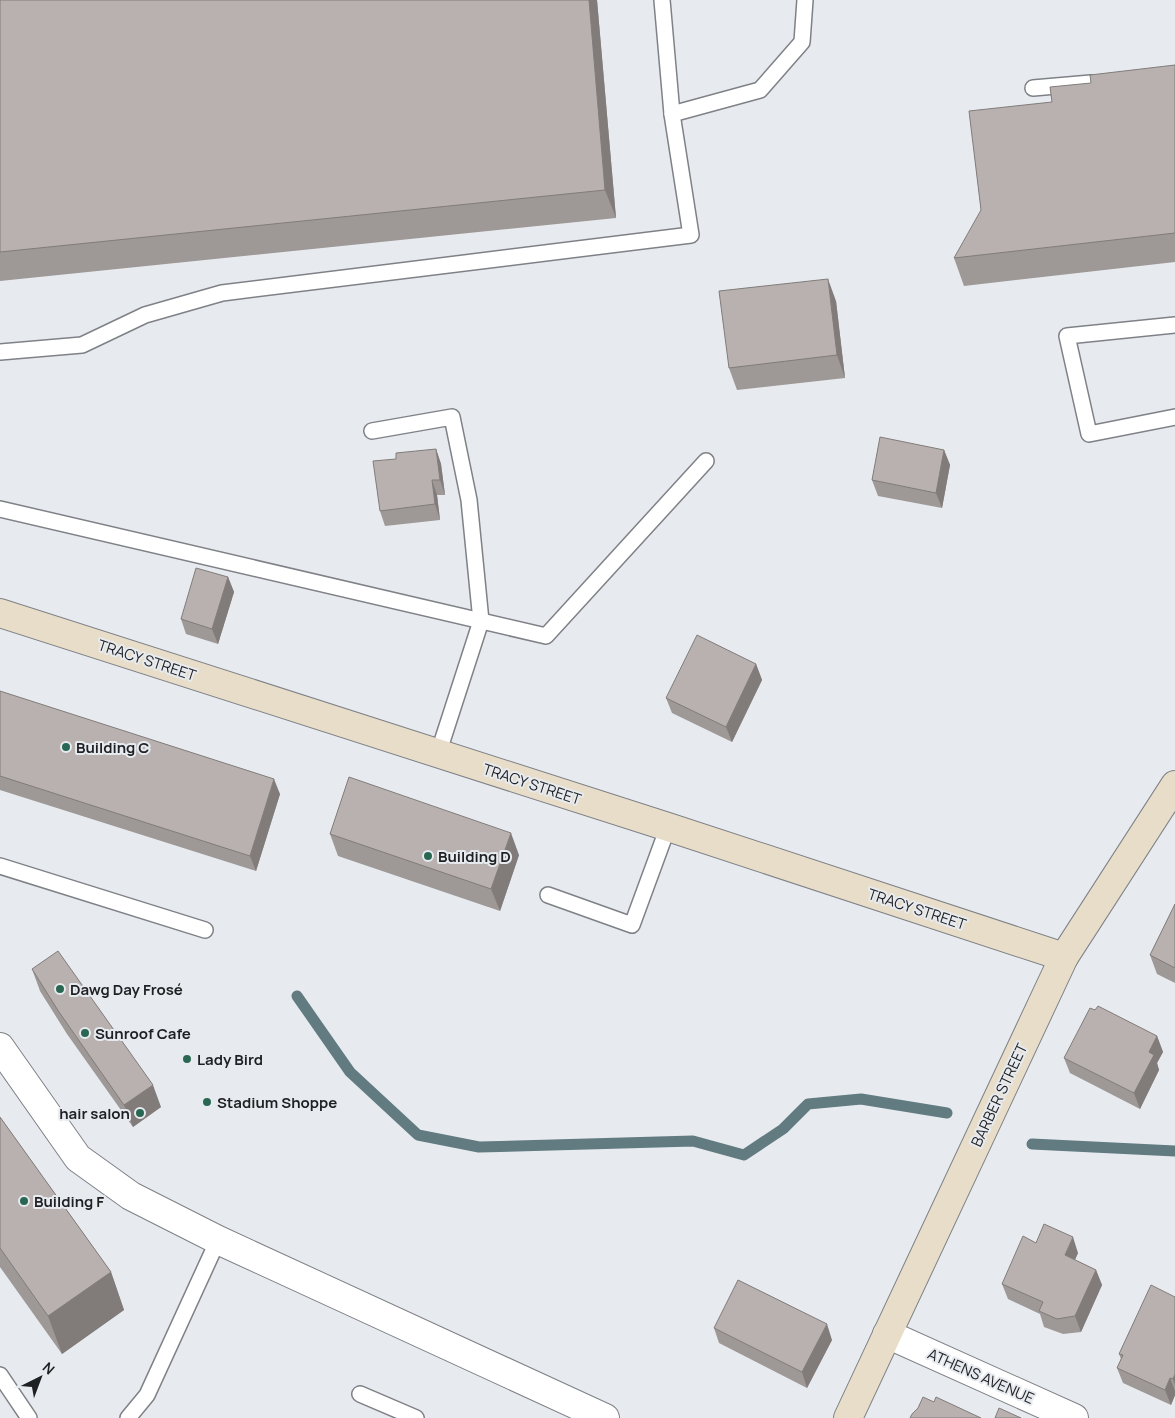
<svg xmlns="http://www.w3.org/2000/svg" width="1175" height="1418" viewBox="0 0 1175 1418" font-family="Manrope,sans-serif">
<rect width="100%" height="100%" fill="#e7ebf0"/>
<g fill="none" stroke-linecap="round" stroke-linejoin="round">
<g stroke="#617b80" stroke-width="11">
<polyline points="297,996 350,1072 418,1135 479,1147 693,1141 744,1155 783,1129 808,1104 861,1099 947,1113"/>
<polyline points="1032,1144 1175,1151"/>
</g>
<defs>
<g id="lane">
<polyline points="662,0 672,114"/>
<polyline points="1033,88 1091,83"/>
<polyline points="1175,325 1067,336 1089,434 1175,417"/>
<polyline points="0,352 82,345 145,315 222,293 691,235 672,114 760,90 802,42 805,0"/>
<polyline points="372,431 452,417 469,500 481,621 438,754"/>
<polyline points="0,509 546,636 706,461"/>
<polyline points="0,866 205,930"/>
<polyline points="548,895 632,925 668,827"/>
<polyline points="0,1375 29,1418"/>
<polyline points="360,1394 416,1418"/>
<polyline points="128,1418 147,1395 218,1240"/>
</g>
<g id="street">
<polyline points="0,1047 78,1158 131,1196 218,1240 605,1418"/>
<polyline points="887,1334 1074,1418"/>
</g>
<g id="secondary">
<polyline points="0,613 668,827 1064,957"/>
<polyline points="848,1418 1064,957 1175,785"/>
</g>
</defs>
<use href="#lane" stroke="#7e8186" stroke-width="18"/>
<use href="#street" stroke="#7e8186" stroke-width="30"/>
<use href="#secondary" stroke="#7e8186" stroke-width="30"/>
<use href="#lane" stroke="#fff" stroke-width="15"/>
<use href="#street" stroke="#fff" stroke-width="28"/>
<use href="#secondary" stroke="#e8ddc8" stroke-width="28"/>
</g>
<g fill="#9e9896">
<polygon points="0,0 597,0 616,218 0,281"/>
<polygon points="1175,65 1175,262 964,286 954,258 1052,102"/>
<polygon points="836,301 845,378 737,390 729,368"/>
<polygon points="436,449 441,464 445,495 437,495 440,520 385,526 380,511 396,459"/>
<polygon points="944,450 950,465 942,508 878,496 872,480"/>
<polygon points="228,577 234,592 218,644 186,634 181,619"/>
<polygon points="756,664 762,680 732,742 672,713 666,698"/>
<polygon points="0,691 280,794 256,871 0,790"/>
<polygon points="330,834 519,855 500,911 338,856"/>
<polygon points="1175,904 1175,983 1157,974 1150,955"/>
<polygon points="32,969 161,1107 133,1127 67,1034 40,991"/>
<polygon points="1095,1010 1157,1036 1163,1052 1157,1063 1159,1070 1140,1109 1070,1073 1064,1058"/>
<polygon points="0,1117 111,1272 124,1310 62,1354 0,1267"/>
<polygon points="1036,1243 1078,1253 1075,1260 1096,1270 1102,1285 1081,1332 1063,1334 1044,1327 1040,1314 1008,1299 1002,1284"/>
<polygon points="1175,1297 1175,1395 1171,1405 1123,1383 1117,1368 1121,1359 1119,1354"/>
<polygon points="714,1328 832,1340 807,1388 719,1343"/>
</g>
<g fill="#817c7a">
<polygon points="589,0 597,0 616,218 605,190"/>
<polygon points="828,279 836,301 845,378 837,355"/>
<polygon points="436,449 441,464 445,495 440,480"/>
<polygon points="944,450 950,465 942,508 936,493"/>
<polygon points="432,480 437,495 440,520 435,504"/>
<polygon points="228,577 234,592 218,644 212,629"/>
<polygon points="756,664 762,680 732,742 726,727"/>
<polygon points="274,779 280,794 256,871 250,856"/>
<polygon points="511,833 519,855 500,911 491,889"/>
<polygon points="1157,1036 1163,1052 1157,1063 1159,1070 1140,1109 1134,1093 1149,1052"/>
<polygon points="153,1085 161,1107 133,1127 124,1105"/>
<polygon points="1073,1237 1078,1253 1070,1270 1065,1255"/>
<polygon points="1096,1270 1102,1285 1081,1332 1075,1316"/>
<polygon points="111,1272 124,1310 62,1354 48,1316"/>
<polygon points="827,1324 832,1340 807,1388 802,1372"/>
<polygon points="1175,1374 1175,1385 1173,1379"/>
<polygon points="1170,1378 1175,1391 1175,1395 1171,1405 1165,1390"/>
</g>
<g fill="#b8b1af" stroke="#817c7a">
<polygon points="0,0 589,0 605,190 0,252"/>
<polygon points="1175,65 1175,233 954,258 981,210 969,111 1052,102 1050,87 1091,83 1090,75"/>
<polygon points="828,279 837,355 729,368 719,291"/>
<polygon points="880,437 944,450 936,493 872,480"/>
<polygon points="436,449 440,480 432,480 435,504 380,511 373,461 396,459 396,453"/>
<polygon points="196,568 228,577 212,629 181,619"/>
<polygon points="697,635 756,664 726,727 666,698"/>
<polygon points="0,691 274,779 250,856 0,776"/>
<polygon points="349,777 511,833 491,889 330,834"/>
<polygon points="1175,904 1175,968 1150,955"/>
<polygon points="58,951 153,1085 124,1105 59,1012 32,969"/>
<polygon points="1098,1006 1157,1036 1149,1052 1154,1055 1134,1093 1064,1058 1090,1008 1095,1010"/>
<polygon points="0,1117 111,1272 48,1316 0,1248"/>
<polygon points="1044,1224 1073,1237 1065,1255 1096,1270 1075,1316 1057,1319 1039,1311 1043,1302 1002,1284 1023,1236 1036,1243"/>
<polygon points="738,1280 827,1324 802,1372 714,1328"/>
<polygon points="1151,1285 1175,1297 1175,1374 1173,1379 1170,1378 1165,1390 1117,1368 1123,1355 1119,1354"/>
<polygon points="923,1397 934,1402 936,1397 981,1418 910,1418 912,1414 918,1408"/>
<polygon points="999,1408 1021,1418 995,1418"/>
</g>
<g fill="#2a6752" stroke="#e7ebf0" stroke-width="2">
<circle cx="66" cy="747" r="5"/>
<circle cx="428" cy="856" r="5"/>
<circle cx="60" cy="989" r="5"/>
<circle cx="85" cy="1033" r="5"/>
<circle cx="187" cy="1059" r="5"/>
<circle cx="207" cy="1102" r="5"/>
<circle cx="140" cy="1113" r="5"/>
<circle cx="24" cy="1201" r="5"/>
</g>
<g text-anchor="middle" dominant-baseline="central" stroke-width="4" stroke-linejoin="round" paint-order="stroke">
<g font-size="15" fill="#1f2022" stroke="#e7ebf0">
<text transform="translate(147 660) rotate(18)">TRACY STREET</text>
<text transform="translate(532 784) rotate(18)">TRACY STREET</text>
<text transform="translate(917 909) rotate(18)">TRACY STREET</text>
<text transform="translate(999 1095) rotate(-65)">BARBER STREET</text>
<text transform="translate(981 1376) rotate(24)">ATHENS AVENUE</text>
</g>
<g font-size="15" font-weight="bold" fill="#1f2022" stroke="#e7ebf0" text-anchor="start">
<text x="76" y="747">Building C</text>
<text x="438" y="856">Building D</text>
<text x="70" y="989">Dawg Day Frosé</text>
<text x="95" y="1033">Sunroof Cafe</text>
<text x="197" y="1059">Lady Bird</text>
<text x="217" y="1102">Stadium Shoppe</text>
<text x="130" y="1113" text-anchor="end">hair salon</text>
<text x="34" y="1201">Building F</text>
</g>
</g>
<g transform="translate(40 1378) rotate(42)" stroke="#e7ebf0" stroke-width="4" paint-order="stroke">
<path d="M0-4L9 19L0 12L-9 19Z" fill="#1f2022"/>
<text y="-8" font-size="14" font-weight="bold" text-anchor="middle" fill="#1f2022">N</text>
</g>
</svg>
